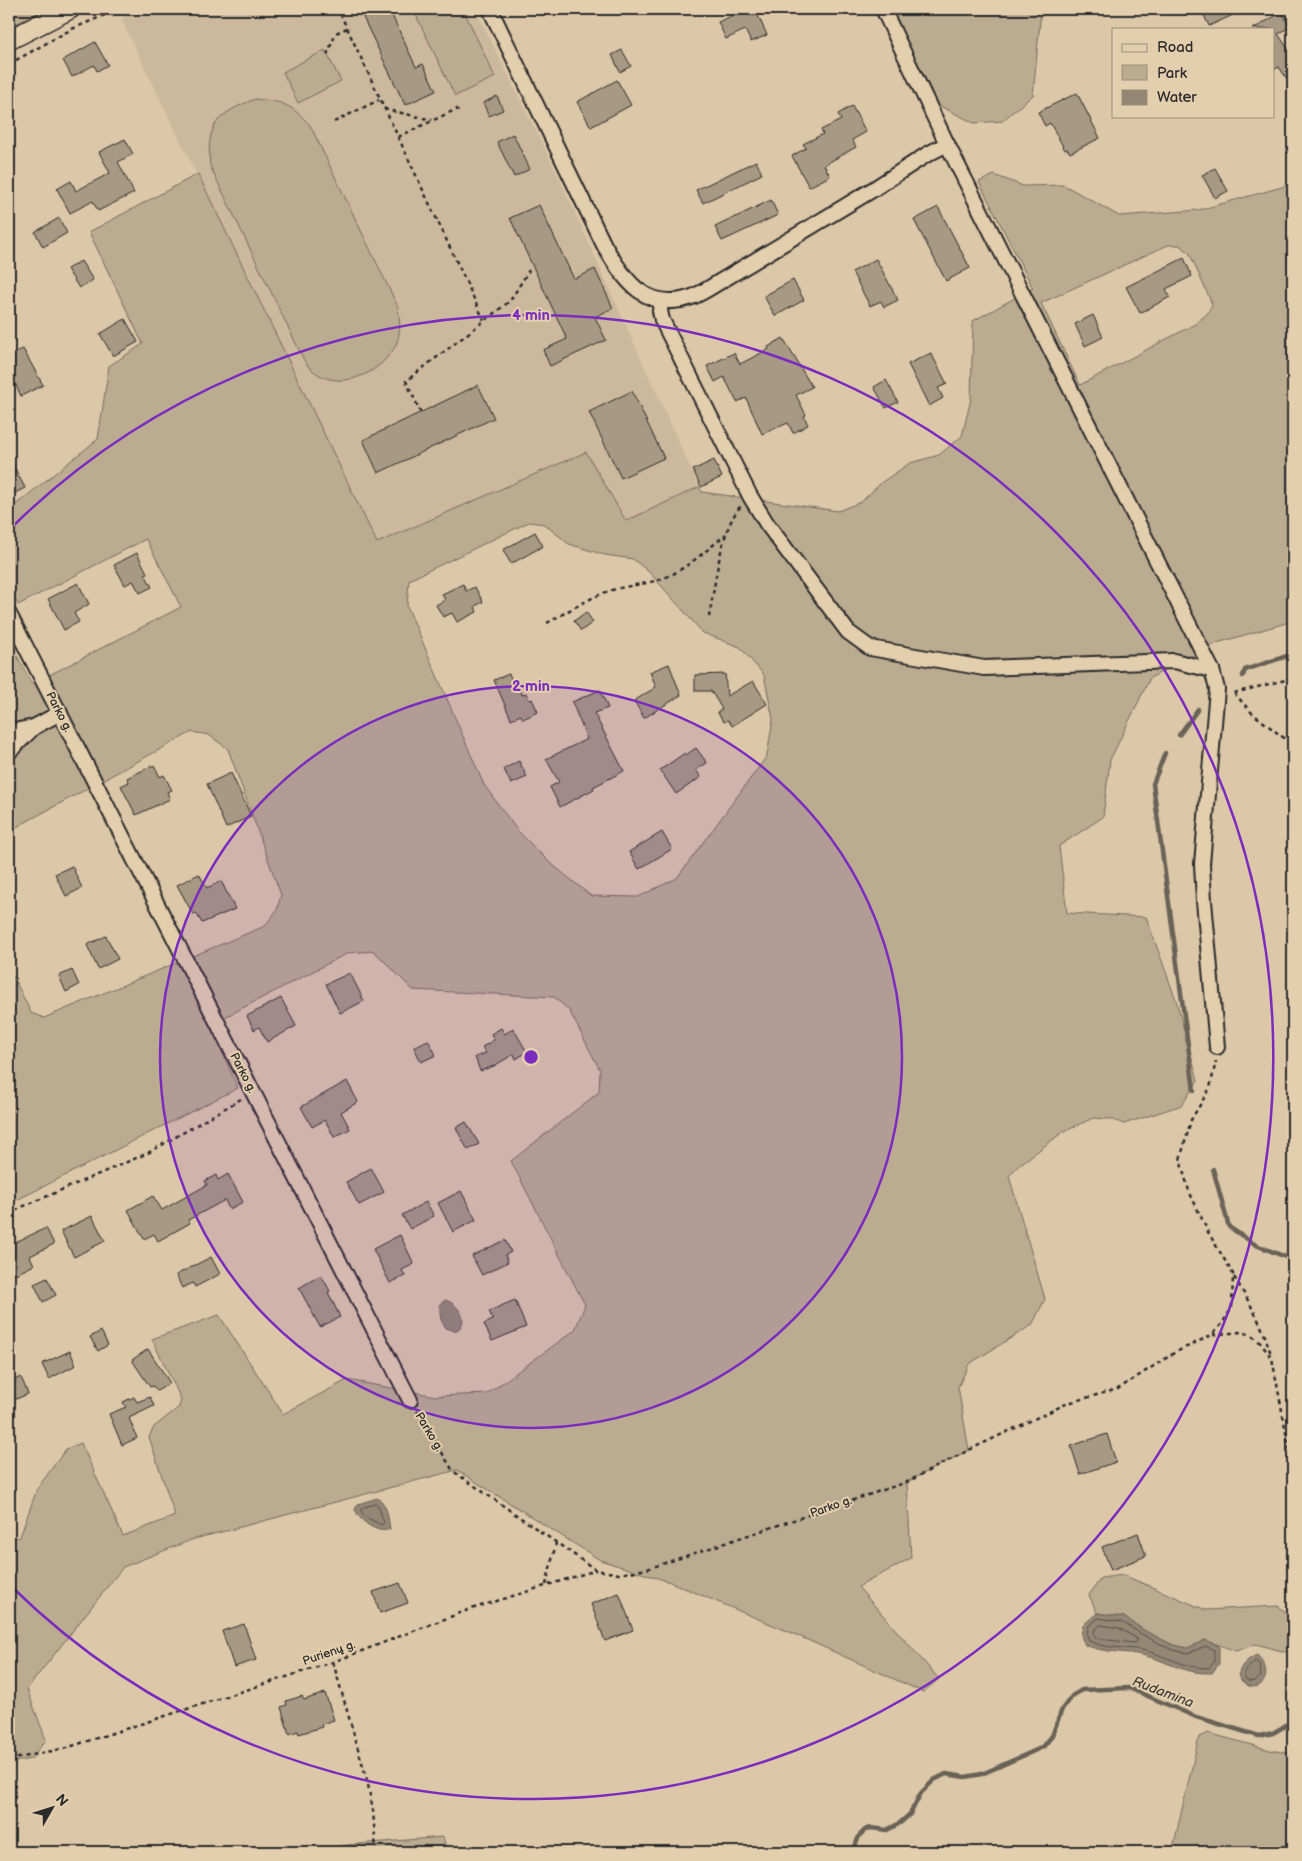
<svg xmlns="http://www.w3.org/2000/svg" width="1302" height="1861" viewBox="0 0 1302 1861" font-family="'Balsamiq Sans',sans-serif">
<rect width="100%" height="100%" fill="#dcc7a8"/>
<filter id="ink" filterUnits="userSpaceOnUse"><feTurbulence type="fractalNoise" baseFrequency=".02" numOctaves="2"/><feDisplacementMap in="SourceGraphic" scale="10" xChannelSelector="R" yChannelSelector="G"/><feConvolveMatrix kernelMatrix="1 2 1 2 8 2 1 2 1" color-interpolation-filters="sRGB"/></filter>
<g filter="url(#ink)">
<polygon fill="#ccb99d" points="142,9 475,9 558,175 699,487 626,521 585,452 377,544 121,19"/>
<g fill="#bbab91" stroke="#736b5e" fill-rule="evenodd">
<polygon points="9,9 45,9 9,28"/>
<polygon points="413,9 463,9 495,77 455,96"/>
<polygon points="892,9 1039,9 1041,11 1033,95 1002,121 974,123 938,105"/>
<polygon points="325,50 341,81 298,103 283,72"/>
<path d="M255,99c29,3 34,4 55,26l88,182c2,13 3,25 -2,38 -1,3 -4,6 -6,9 -18,24 -57,38 -81,13 -4,-4 -7,-11 -10,-17l-89,-184c-4,-42 7,-52 45,-67z"/>
<path d="M198,174l179,369 209,-91 40,69 73,-34 3,5 136,19 23,-9 21,-20 28,-19 29,-8 23,-19 9,-37 2,-78 60,-33 -54,-106 15,-7 29,11 41,-1 55,31 80,-6 94,-26v437l-76,22 -67,35 -40,82 -7,57 -44,29 8,67 79,4 30,83 22,80 -16,25 -58,19 -13,-5 -18,-1 -30,14 -44,33 -10,11 36,123 -13,26 -63,39 -11,23 11,63 -62,32 4,76 -53,29 81,92 -16,13 -131,-59 -122,-51 -70,-22 -143,-90 -266,70 -68,27 -96,122 19,51 -15,19 -22,4v-224l11,-2 17,-48 29,-40 15,-6 42,93 52,-20 -26,-79 5,-10 25,-20 2,-8 -29,-60 67,-24 64,99 64,-34 89,16 51,-2 88,-64 10,-25 -74,-144 88,-69 1,-22 -31,-60 -15,-13 -141,-7 -39,-39 -26,2 -138,72 28,63 -229,116v-236l22,45 13,5 221,-92 12,-16 4,-15 -53,-146 -19,-14 -17,-3 -183,99v-190l23,43 149,-77 -35,-68 -128,66 -9,-18v-77l89,-71 11,-73 34,-22 -54,-112zM1168,245h11l10,7 23,52 -4,9 -13,11 -115,61 -39,-82zM529,522l15,2 25,20 36,11 28,4 17,14 53,60 37,14 24,28 9,44 -6,37 -90,122 -39,19 -47,-1 -43,-35 -31,-31 -33,-45 -77,-179 2,-26z"/>
<polygon points="1123,1575 1206,1610 1278,1606 1293,1618 1293,1654 1256,1644 1236,1651 1205,1640 1188,1648 1173,1645 1147,1632 1124,1617 1097,1613 1089,1595 1101,1578"/>
<polygon points="1208,1733 1270,1750 1293,1754 1293,1852 1172,1852 1199,1737"/>
<polygon points="443,1837 447,1852 313,1852 347,1845"/>
</g>
<g fill="#938774" stroke="#696257">
<path d="M445,1300c13,3 27,23 10,31l-9,-3 -5,-8 -2,-15z"/>
<path d="M377,1498c11,5 11,21 13,31 -12,6 -31,-8 -35,-20l3,-5z"/>
<path d="M1097,1613l27,4 23,15 26,13 15,3 17,-8 14,6v18l-7,9c-30,1 -43,-12 -70,-18 -19,-4 -38,-2 -57,-10l-4,-9 2,-11z"/>
<path d="M1257,1655c22,21 -2,47 -19,21 2,-10 9,-17 19,-21z"/>
</g>
<g fill="none" stroke-linecap="round" stroke-linejoin="round">
<g stroke="#555048" stroke-width="1">
<polygon points="376,1504 378,1505 384,1523 382,1525 365,1517 361,1511 362,1508"/>
<path d="M1099,1618l23,4 23,14 27,14 16,3 18,-7 8,4v12l-5,6c-24,1 -43,-13 -67,-18 -17,-3 -37,-1 -53,-9l-2,-6 1,-8z"/>
<polygon points="1101,1625 1119,1628 1136,1638 1137,1641 1134,1643 1100,1639 1095,1637 1094,1631"/>
<path d="M1256,1661l4,4 1,11c-7,8 -18,8 -17,-4z"/>
</g>
<g stroke="#696257" stroke-width="4.5">
<polyline points="1243,676 1245,670 1293,654"/>
<polyline points="1179,735 1198,709"/>
<polyline points="1165,753 1153,784 1194,1090"/>
<polyline points="1213,1169 1229,1227 1256,1245 1293,1260"/>
<polyline points="853,1852 859,1836 865,1830 871,1828 887,1830 900,1823 910,1814 921,1793 934,1780 946,1774 965,1777 982,1774 1043,1747 1052,1736 1062,1709 1072,1696 1082,1690 1129,1688 1196,1717 1259,1736 1273,1733 1293,1721"/>
</g>
</g>
<g fill="#a79983" stroke="#2b2b2b">
<polygon points="359,9 389,9 416,67 423,64 436,91 405,105"/>
<polygon points="747,9 755,9 767,35 751,42 745,30 726,39 718,22"/>
<polygon points="1201,9 1246,9 1209,26"/>
<polygon points="1282,12 1290,27 1278,34 1293,56 1293,88 1279,67 1273,70 1273,29 1253,29"/>
<polygon points="95,42 108,65 97,71 94,65 72,77 63,60"/>
<polygon points="622,50 631,66 620,72 612,55"/>
<polygon points="617,80 631,105 591,127 577,102"/>
<polygon points="1077,93 1100,138 1070,153 1067,149 1065,150 1050,123 1045,126 1038,112"/>
<polygon points="497,96 503,110 489,116 483,103"/>
<polygon points="852,106 866,132 852,140 856,147 824,165 830,176 809,187 792,156 806,148 803,144 823,134 821,130 841,120 838,114"/>
<polygon points="513,134 530,169 514,177 497,142"/>
<polygon points="125,139 133,154 118,162 134,193 98,211 93,201 70,213 57,189 71,181 76,191 110,173 99,152"/>
<polygon points="756,161 762,174 703,203 696,190"/>
<polygon points="1215,168 1228,191 1215,198 1202,175"/>
<polygon points="771,200 778,215 722,241 715,227"/>
<polygon points="539,205 574,279 595,269 613,308 595,317 606,340 550,366 543,350 567,339 510,218"/>
<polygon points="938,207 970,268 946,281 914,220"/>
<polygon points="59,218 67,233 43,247 35,232"/>
<polygon points="1184,258 1192,276 1166,289 1170,297 1140,313 1126,287"/>
<polygon points="876,259 898,300 884,307 881,301 870,306 852,272"/>
<polygon points="81,261 93,280 79,288 67,269"/>
<polygon points="793,280 804,300 775,316 764,296"/>
<polygon points="1093,315 1103,337 1085,346 1075,324"/>
<polygon points="125,319 138,342 113,356 100,334"/>
<polygon points="783,338 812,387 796,395 806,415 804,416 808,425 793,433 788,423 762,434 746,398 737,402 724,377 715,382 707,366 734,353 740,364 769,349 768,347"/>
<polygon points="23,349 43,385 21,396 9,371 9,356"/>
<polygon points="931,353 947,384 938,388 943,398 929,406 908,364"/>
<polygon points="886,380 898,402 886,408 874,387"/>
<polygon points="478,385 494,418 378,473 363,440"/>
<polygon points="632,391 664,458 621,478 589,412"/>
<polygon points="9,457 25,488 9,496"/>
<polygon points="714,460 722,477 701,487 693,470"/>
<polygon points="535,532 543,546 511,564 503,550"/>
<polygon points="137,553 147,573 145,574 152,587 140,593 133,581 125,585 114,565"/>
<polygon points="78,583 89,604 74,613 79,622 64,630 48,599"/>
<polygon points="463,584 466,591 475,587 483,602 475,606 477,612 457,622 452,613 443,617 436,605 445,600 442,594"/>
<polygon points="586,612 593,622 581,631 574,621"/>
<polygon points="669,664 681,695 644,718 634,701 656,687 650,672"/>
<polygon points="509,674 512,680 515,679 522,695 526,693 529,700 532,699 538,712 523,719 521,715 511,719 494,680"/>
<polygon points="725,674 727,696 753,681 767,704 732,726 728,720 724,722 717,712 722,709 711,691 695,691 695,675"/>
<polygon points="600,690 608,708 594,713 624,771 593,787 594,789 560,807 550,787 559,782 546,759 587,739 572,702"/>
<polygon points="696,748 707,763 696,770 701,777 676,794 660,770 685,753 686,755"/>
<polygon points="519,761 527,777 511,784 504,769"/>
<polygon points="154,765 160,777 164,775 172,790 167,792 170,799 136,815 121,786 129,782 127,778"/>
<polygon points="231,773 251,816 226,828 207,784"/>
<polygon points="662,832 672,849 639,869 629,852"/>
<polygon points="72,866 82,888 66,896 55,874"/>
<polygon points="199,874 207,888 221,881 235,909 202,923 196,913 193,914 177,885"/>
<polygon points="106,936 118,959 98,969 87,945"/>
<polygon points="72,970 79,985 66,992 59,976"/>
<polygon points="350,973 364,1001 340,1013 326,984"/>
<polygon points="281,998 296,1026 267,1042 259,1027 254,1030 247,1016"/>
<polygon points="501,1028 505,1034 513,1028 527,1052 516,1059 514,1054 494,1066 480,1071 475,1057 486,1053 482,1047 494,1040 491,1034"/>
<polygon points="428,1040 436,1055 421,1062 414,1047"/>
<polygon points="347,1081 358,1102 341,1112 350,1129 334,1137 325,1120 312,1127 301,1107"/>
<polygon points="466,1122 479,1144 468,1150 456,1128"/>
<polygon points="371,1168 384,1192 359,1205 346,1182"/>
<polygon points="228,1174 243,1202 229,1209 225,1200 188,1220 190,1223 158,1241 154,1234 144,1239 128,1210 153,1196 162,1210 207,1185 205,1181 216,1175 218,1180"/>
<polygon points="461,1191 476,1220 453,1232 438,1203"/>
<polygon points="426,1202 434,1216 410,1229 402,1215"/>
<polygon points="92,1216 105,1241 74,1257 61,1231"/>
<polygon points="46,1228 54,1244 30,1256 34,1265 16,1274 14,1272 9,1275 9,1245"/>
<polygon points="400,1235 414,1264 402,1270 405,1276 390,1283 373,1249"/>
<polygon points="505,1240 511,1252 505,1255 508,1262 482,1275 472,1256"/>
<polygon points="211,1257 220,1274 195,1287 193,1283 182,1288 176,1275"/>
<polygon points="321,1275 330,1291 328,1292 340,1317 320,1327 299,1288"/>
<polygon points="47,1278 56,1295 43,1302 34,1284"/>
<polygon points="515,1300 526,1327 492,1341 484,1324 493,1320 489,1311"/>
<polygon points="101,1331 108,1345 98,1351 90,1337"/>
<polygon points="148,1349 170,1383 157,1391 153,1386 150,1387 132,1360"/>
<polygon points="70,1351 76,1365 49,1379 42,1364"/>
<polygon points="21,1377 28,1394 9,1402 9,1382"/>
<polygon points="134,1397 137,1402 150,1397 154,1406 129,1418 137,1438 122,1445 109,1414 126,1407 123,1402"/>
<polygon points="1107,1434 1116,1462 1080,1474 1071,1446"/>
<polygon points="1138,1533 1146,1556 1111,1570 1102,1547"/>
<polygon points="400,1583 408,1603 380,1613 373,1592"/>
<polygon points="619,1593 633,1630 605,1641 591,1604"/>
<polygon points="244,1624 256,1660 234,1667 222,1631"/>
<polygon points="325,1693 334,1720 321,1724 322,1727 299,1734 298,1731 289,1734 281,1707 287,1705 286,1701 302,1696 304,1700"/>
</g>
<g fill="none" stroke-linecap="round" stroke-linejoin="round">
<defs>
<g id="minor">
<path d="M490,9l114,236c20,35 42,68 88,52 8,-3 16,-8 24,-13l156,-94 54,-35 21,-11"/>
<polyline points="883,9 947,144 1212,670 1217,689 1202,864 1204,901 1217,1047"/>
<polyline points="661,302 660,311 662,320 750,496 767,524 848,632 870,648 984,668 1174,661 1212,670"/>
<polyline points="9,614 410,1400"/>
<polyline points="9,732 34,727 60,713"/>
<polyline points="9,752 34,727"/>
</g>
<polyline id="secondary" points="9,40 70,9"/>
</defs>
<use href="#minor" stroke="#2b2b2b" stroke-width="18"/>
<use href="#secondary" stroke="#2b2b2b" stroke-width="22"/>
<g stroke="#2b2b2b" stroke-width="2.5" stroke-dasharray="4 4" stroke-linecap="butt">
<polyline points="344,9 339,11 484,320"/>
<polyline points="327,55 336,33 347,28"/>
<polyline points="9,64 72,29 119,9"/>
<polyline points="384,109 432,120"/>
<polyline points="334,122 379,100"/>
<polyline points="398,137 457,109 458,111"/>
<polyline points="421,413 406,381 510,301 529,270"/>
<path d="M709,617c6,-30 11,-89 32,-111"/>
<path d="M547,623c20,-11 40,-24 62,-32 21,-7 43,-6 64,-17 19,-11 36,-25 53,-40"/>
<polyline points="1234,693 1252,713 1293,745"/>
<polyline points="1234,693 1293,678"/>
<polyline points="9,1215 22,1207 148,1153 241,1099"/>
<path d="M1234,1277c16,26 29,48 37,78"/>
<polyline points="1213,1335 1239,1332 1249,1334 1258,1340 1272,1358 1293,1469"/>
<polyline points="417,1411 453,1471 596,1570 619,1574 647,1569 907,1482 969,1450 1068,1403 1118,1389 1174,1353 1212,1335 1222,1324 1232,1307 1233,1274 1208,1232 1189,1191 1180,1160 1191,1120 1210,1088 1216,1061"/>
<polyline points="546,1585 556,1543"/>
<polyline points="333,1662 367,1780 373,1810 376,1852"/>
<polyline points="9,1760 66,1748 333,1662 468,1610 596,1570"/>
</g>
<use href="#minor" stroke="#e3cead" stroke-width="14"/>
<use href="#secondary" stroke="#e3cead" stroke-width="19"/>
</g>
</g>
<circle cx="531" cy="1057" r="371" fill="#7b2cbf" fill-opacity=".12"/>
<g fill="none" stroke="#7b2cbf" stroke-width="2.5">
<circle cx="531" cy="1057" r="371"/>
<path d="M11 528A742 742 0 1 1 11 1586"/>
</g>
<g text-anchor="middle" dominant-baseline="central" stroke-width="4" stroke-linejoin="round" paint-order="stroke">
<g font-size="12" fill="#2b2b2b" stroke="#e3cead">
<text transform="translate(59 712) rotate(63)">Parko g.</text>
<text transform="translate(243 1073) rotate(63)">Parko g.</text>
<text transform="translate(429 1432) rotate(59)">Parko g.</text>
<text transform="translate(831 1507) rotate(-19)">Parko g.</text>
<text transform="translate(329 1653) rotate(-19)">Purienų g.</text>
</g>
<g font-size="14" font-style="italic" fill="#45423d" stroke="#e3cead">
<text transform="translate(1163 1692) rotate(21)">Rudamina</text>
</g>
</g>
<circle cx="531" cy="1057" r="8" fill="#7b2cbf" stroke="#e3cead" stroke-width="2.5"/>
<g font-size="15" text-anchor="middle" font-weight="bold" fill="#7b2cbf" stroke="#e3cead" stroke-width="4" stroke-linejoin="round" paint-order="stroke">
<text x="531" y="320">4 min</text>
<text x="531" y="691">2 min</text>
</g>
<rect width="1302" height="1861" fill="none" stroke="#e3cead" stroke-width="30"/>
<rect x="15" y="15" width="1272" height="1831" fill="none" stroke="#2b2b2b" stroke-width="2" filter="url(#ink)"/>
<rect x="1112" y="28" width="162" height="90" fill="#e3cead" stroke="#998d79"/>
<rect x="1122" y="44" width="25" height="8" fill="#e3cead" stroke="#998d79"/>
<text x="1157" y="52" font-size="15" fill="#2b2b2b">Road</text>
<rect x="1122" y="65" width="25" height="15" fill="#bbab91" stroke="#998d79"/>
<text x="1157" y="78" font-size="15" fill="#2b2b2b">Park</text>
<rect x="1122" y="90" width="25" height="15" fill="#938774" stroke="#998d79"/>
<text x="1157" y="102" font-size="15" fill="#2b2b2b">Water</text>
<g transform="translate(52 1808) rotate(51)" stroke="#e3cead" stroke-width="4" paint-order="stroke">
<path d="M0-4L9 19L0 12L-9 19Z" fill="#2b2b2b"/>
<text y="-8" font-size="14" font-weight="bold" text-anchor="middle" fill="#2b2b2b">N</text>
</g>
</svg>
